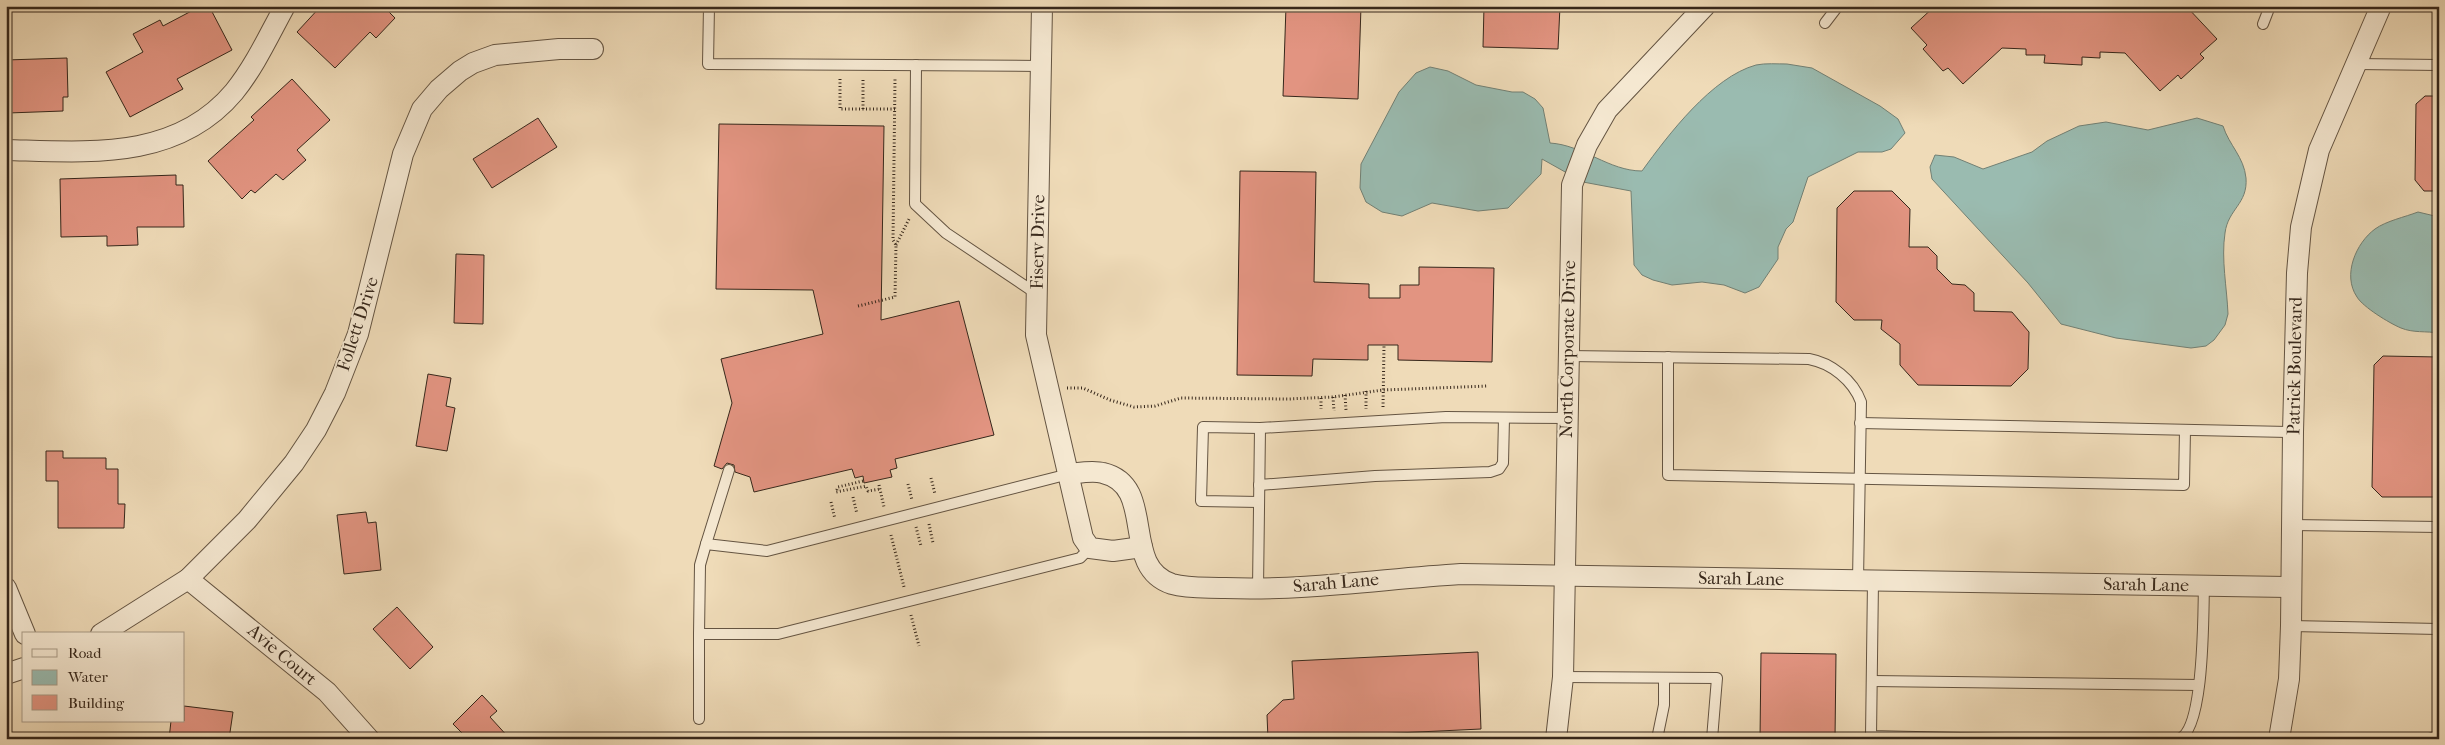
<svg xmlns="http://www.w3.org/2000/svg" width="2445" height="745" viewBox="0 0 2445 745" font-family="'IM FELL French Canon',serif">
<rect width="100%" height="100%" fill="#efdbb8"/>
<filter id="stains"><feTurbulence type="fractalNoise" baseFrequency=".004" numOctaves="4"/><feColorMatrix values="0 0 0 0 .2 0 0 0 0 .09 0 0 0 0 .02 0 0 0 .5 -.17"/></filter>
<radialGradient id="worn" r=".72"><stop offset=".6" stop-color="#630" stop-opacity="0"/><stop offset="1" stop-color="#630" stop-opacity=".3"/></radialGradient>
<g fill="#9abbb0" stroke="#728074">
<path d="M1787,64l25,4 68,38 18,13 7,14 -14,16 -9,3h-24l-50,25 -15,45 -7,7 -8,18v12l-19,28 -14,6 -21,-8 -22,-3 -30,3 -19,-5 -11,-5 -8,-10 -3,-74 -48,-9 -41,-23 -1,15 -33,34 -30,3 -46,-8 -30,13 -20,-4 -16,-10 -6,-14 1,-24 38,-72 17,-19 14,-6 18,4 28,14 36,7h11l12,7 8,9 7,35c33,2 59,28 92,28 26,-36 70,-94 114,-106 9,-2 22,-1 31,-1z"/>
<path d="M2197,118l26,8c6,19 21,31 23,52 2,26 -18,31 -21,55 -4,26 2,55 3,81l-3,11 -11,15 -8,6 -15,2 -75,-10 -55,-14 -33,-41 -96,-104 -2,-12 5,-12 19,2 29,12 49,-17 15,-11 32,-15 27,-4 42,8z"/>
<path d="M2418,212l21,5v116c-13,-2 -26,0 -38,-5 -12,-5 -38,-21 -44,-31 -15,-22 -1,-54 18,-68 11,-8 30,-12 43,-17z"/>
</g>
<g fill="#e29481" stroke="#36271b">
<polygon points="201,6 209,6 232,50 177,79 183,89 130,117 106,72 143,52 133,34 160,20 163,26"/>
<polygon points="321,6 383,6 395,18 376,38 370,32 335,68 297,32"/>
<polygon points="1286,6 1361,6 1358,99 1283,96"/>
<polygon points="1484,6 1560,6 1558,49 1483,47"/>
<polygon points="1935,6 2186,6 2217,39 2200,54 2204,58 2181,79 2178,75 2160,91 2125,53 2100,52 2100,58 2082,57 2082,65 2044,63 2045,55 2026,55 2026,49 2002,48 1963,84 1948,68 1943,71 1923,49 1927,45 1911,28"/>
<polygon points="67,58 68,97 63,97 63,111 8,113 6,60"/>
<polygon points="292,79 330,120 297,150 306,160 283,180 276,174 255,193 251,190 242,199 208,161 254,120 251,117"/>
<polygon points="2425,96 2439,96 2439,191 2424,191 2415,180 2416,104"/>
<polygon points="538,118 557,147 492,188 473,159"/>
<polygon points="719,124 884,126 881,320 959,301 994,435 895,459 897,468 890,470 892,477 864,483 863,476 855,478 852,469 754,492 750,477 735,472 734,465 727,463 722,469 714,466 732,403 721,359 823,334 813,290 716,289"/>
<polygon points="1240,171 1316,172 1314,282 1369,284 1369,298 1400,298 1400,285 1419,285 1419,267 1494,268 1492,362 1398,360 1398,345 1368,345 1368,360 1313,359 1312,376 1237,375"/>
<polygon points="176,175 176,185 183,185 184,227 137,227 138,245 107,246 107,236 61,237 60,179"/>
<polygon points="1854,191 1892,191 1910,209 1909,247 1928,247 1937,256 1937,269 1952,284 1965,285 1974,293 1974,311 2012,312 2029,332 2028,369 2011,386 1918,385 1900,365 1900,344 1881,329 1882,320 1854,320 1836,302 1837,208"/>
<polygon points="456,254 484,255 483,324 454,323"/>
<polygon points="2383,356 2439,357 2439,497 2382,497 2372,487 2374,365"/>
<polygon points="428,374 451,378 446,406 455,408 447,451 416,446"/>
<polygon points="46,451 63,451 63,458 106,458 106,469 118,469 118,504 125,504 124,528 58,528 58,481 46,481"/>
<polygon points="366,512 368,523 376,522 381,570 344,574 337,515"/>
<polygon points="397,607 433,647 410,669 373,629"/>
<polygon points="1478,652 1481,729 1334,736 1331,739 1268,739 1267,715 1283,700 1294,699 1292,661"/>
<polygon points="1761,653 1836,654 1835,739 1760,739"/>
<polygon points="482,695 497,711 490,717 510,739 468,739 453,724"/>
<polygon points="184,706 233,712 229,739 169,739 171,721 184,721"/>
</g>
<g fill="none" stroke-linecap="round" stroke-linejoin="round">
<defs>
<g id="lane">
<polyline points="709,6 708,64 1041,66"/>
<polyline points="1825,23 1838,6"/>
<polyline points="2263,24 2270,6"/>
<polyline points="2357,64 2439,65"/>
<polyline points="916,65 915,204 946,233 1037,294"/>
<path d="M1568,356l241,3c22,4 44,21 52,43l-3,179"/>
<polyline points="1668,357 1668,475 2184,485 2185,430"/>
<polyline points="1860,423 2293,432"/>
<polyline points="1069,474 767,551 706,544 700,565 699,634 778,634 1080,558 1090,548"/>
<polyline points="1259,485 1375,476 1490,472 1499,469 1503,463 1504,418"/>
<polyline points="1259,502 1201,501 1203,427 1260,428 1446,417 1567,418"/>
<polyline points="2292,525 2439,527"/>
<polyline points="706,544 729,470"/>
<polyline points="1873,581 1871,736 2005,739"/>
<polyline points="1258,589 1260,428"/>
<polyline points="2291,626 2439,629"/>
<polyline points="1563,677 1717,678 1712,739"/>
<polyline points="1872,681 2199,685"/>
<polyline points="699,719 699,634"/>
<polyline points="1657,739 1664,705 1664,678"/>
<path d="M2179,739c26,-10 24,-127 25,-153"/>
<polyline points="2429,739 2439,736"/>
</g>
<g id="street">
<polyline points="1042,6 1036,335 1083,538 1090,548 1113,551 1142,547"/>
<path d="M6,150c82,2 170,11 228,-58 21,-26 35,-57 51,-86"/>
<path d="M1069,474c10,-1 24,-4 34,-1 55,13 16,94 69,111 17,5 36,3 53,4 79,3 157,-9 236,-14l830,13"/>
<polyline points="188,579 327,692 369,739"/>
<polyline points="6,588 25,634"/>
<polyline points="101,634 188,579 247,520 294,463 316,430 335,393 358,334 403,154 422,109 439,89 460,71 473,63 495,55 559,49 593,49"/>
<polyline points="6,674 24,668"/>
<polyline points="1556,739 1563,677 1572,185 1587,145 1607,110 1705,6"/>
<polyline points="2279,739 2289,679 2291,626 2293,432 2297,273 2301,227 2319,150 2381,6"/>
</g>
</defs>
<use href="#lane" stroke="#645442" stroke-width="12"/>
<use href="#street" stroke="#645442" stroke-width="22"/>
<g stroke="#36271b" stroke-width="3" stroke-dasharray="1 2.5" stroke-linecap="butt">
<polyline points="840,79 840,109 895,109"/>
<polyline points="863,109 863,80"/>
<polyline points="896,245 909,219"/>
<polyline points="858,306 895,297 896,245 893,240 895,79"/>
<polyline points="1067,388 1083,388 1110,400 1134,407 1155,406 1181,398 1288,399 1333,397 1383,390 1488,386"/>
<polyline points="1366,391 1366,409"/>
<polyline points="1345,395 1346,410"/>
<polyline points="1333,397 1334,411"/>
<polyline points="1321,398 1321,409"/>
<polyline points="1383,407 1384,345"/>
<polyline points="931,478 935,494"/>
<polyline points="863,481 838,487 836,492 866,486 868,491 880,489"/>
<polyline points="908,484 912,500"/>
<polyline points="879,485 884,507"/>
<polyline points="853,497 857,514"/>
<polyline points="831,502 835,519"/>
<polyline points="929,524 933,543"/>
<polyline points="916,527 921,546"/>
<polyline points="891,535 904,587"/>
<polyline points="911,615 919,646"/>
</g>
<use href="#lane" stroke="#f5e8d1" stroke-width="10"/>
<use href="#street" stroke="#f5e8d1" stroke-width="20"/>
</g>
<g text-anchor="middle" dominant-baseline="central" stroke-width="4" stroke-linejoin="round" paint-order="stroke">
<g font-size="18" fill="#36271b" stroke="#f5e8d1">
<text transform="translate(1038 242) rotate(-89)">Fiserv Drive</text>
<text transform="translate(358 324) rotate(-72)">Follett Drive</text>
<text transform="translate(1568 349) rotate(-89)">North Corporate Drive</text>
<text transform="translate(2295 366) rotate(-89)">Patrick Boulevard</text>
<text transform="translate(1741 579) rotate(1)">Sarah Lane</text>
<text transform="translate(1336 583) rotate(-5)">Sarah Lane</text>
<text transform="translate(2146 585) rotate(1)">Sarah Lane</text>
<text transform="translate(282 655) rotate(40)">Avie Court</text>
</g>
</g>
<rect width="2445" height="745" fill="none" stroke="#efdbb8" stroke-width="25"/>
<rect x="8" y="8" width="2430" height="730" fill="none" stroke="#36271b" stroke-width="2.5"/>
<rect x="12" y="12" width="2420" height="720" fill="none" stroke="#36271b"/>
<rect x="22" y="632" width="162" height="90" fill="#f5e8d1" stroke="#a99b88"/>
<rect x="32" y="649" width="25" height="8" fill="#f5e8d1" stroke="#a99b88"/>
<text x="68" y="658" font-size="15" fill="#36271b">Road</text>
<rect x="32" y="670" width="25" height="15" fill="#9abbb0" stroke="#a99b88"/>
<text x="68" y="682" font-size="15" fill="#36271b">Water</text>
<rect x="32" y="695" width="25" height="15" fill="#e29481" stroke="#a99b88"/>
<text x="68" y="708" font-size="15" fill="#36271b">Building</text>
<rect width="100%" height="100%" filter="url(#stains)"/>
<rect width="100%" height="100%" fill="url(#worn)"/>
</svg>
